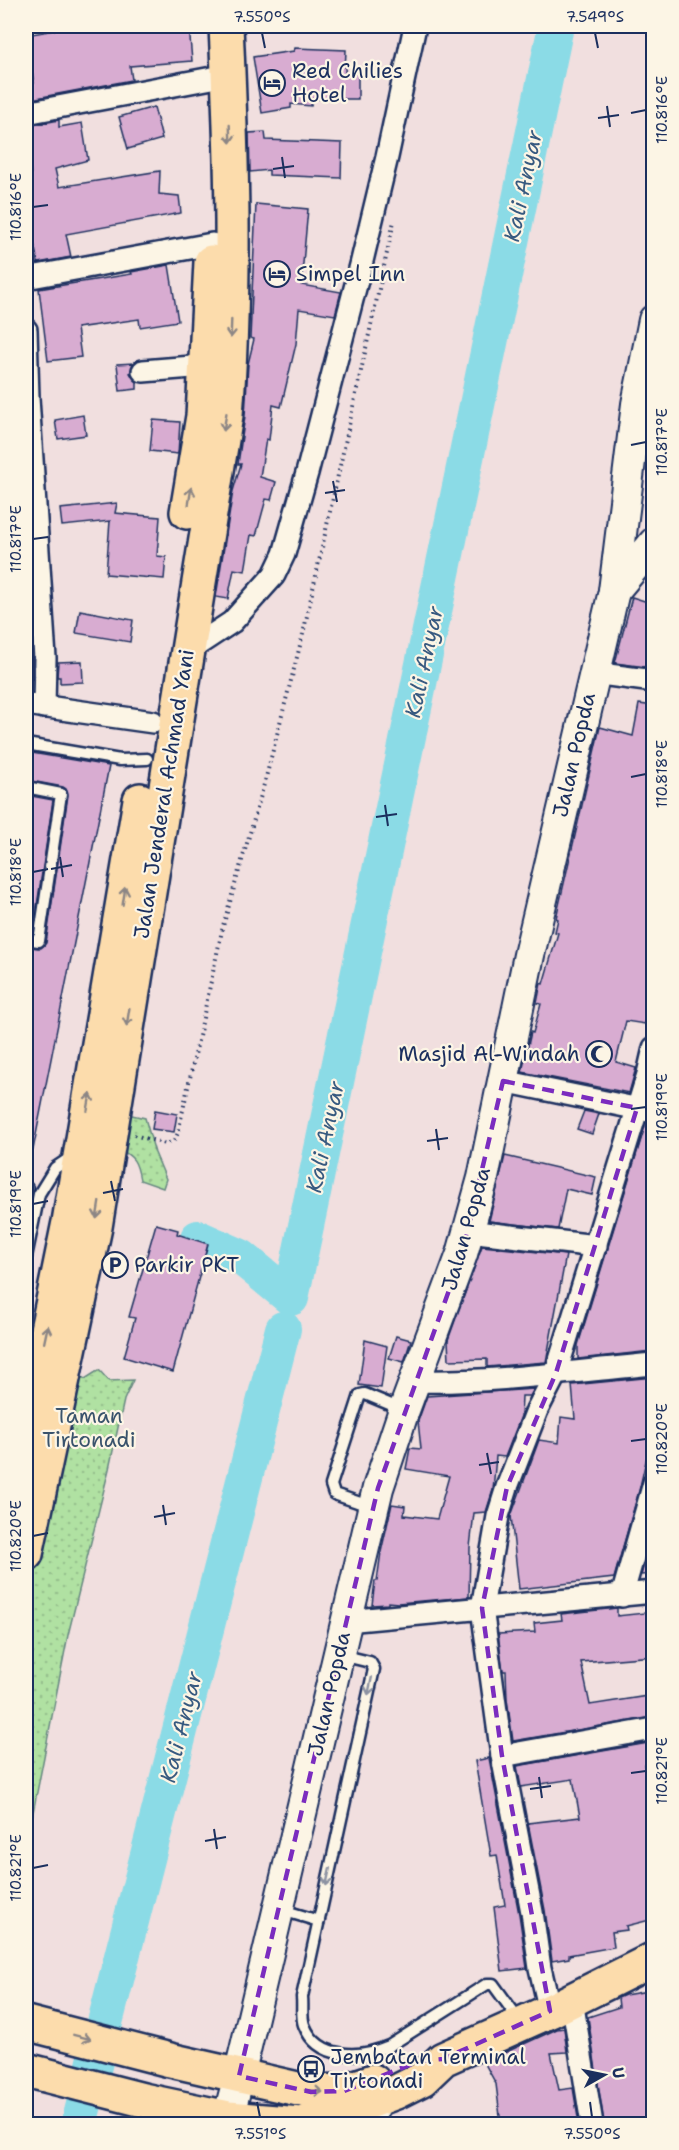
<svg xmlns="http://www.w3.org/2000/svg" width="679" height="2150" viewBox="0 0 679 2150" font-family="'Shantell Sans',sans-serif">
<defs>
<pattern id="park-dots" width="8" height="8" patternUnits="userSpaceOnUse" patternTransform="scale(1.5)"><rect width="8" height="8" fill="#b0e1a2"/><path d="M2 2h.1M6 6h.1" fill="none" stroke="#97c18e" stroke-width="1.8" stroke-linecap="round"/></pattern>
</defs>
<rect width="100%" height="100%" fill="#f1dfdf"/>
<filter id="ink" filterUnits="userSpaceOnUse"><feTurbulence type="fractalNoise" baseFrequency=".0167" numOctaves="2"/><feDisplacementMap in="SourceGraphic" scale="12" xChannelSelector="R" yChannelSelector="G"/><feConvolveMatrix kernelMatrix="1 2 1 2 8 2 1 2 1" color-interpolation-filters="sRGB"/></filter>
<g filter="url(#ink)">
<g fill="url(#park-dots)" stroke="#668880" stroke-width="1.5">
<path d="M123,1113l22,5 10,35 11,26 -3,9 -23,-8c-3,-18 -6,-24 -22,-31z"/>
<polygon points="73,1370 85,1379 99,1370 109,1381 133,1380 124,1400 109,1469 68,1635 26,1848 26,1584 48,1491"/>
</g>
<g fill="none" stroke-linecap="round" stroke-linejoin="round">
<g stroke="#8bdbe6" stroke-width="36">
<polyline points="198,1238 241,1257 291,1298 556,26"/>
<polyline points="79,2124 283,1329"/>
</g>
</g>
<g fill="#d8acd1" stroke="#1b2f5e" stroke-width="1.5">
<polygon points="54,26 189,26 192,61 130,66 132,80 26,100 26,84 34,83 26,35 54,30"/>
<polygon points="295,48 346,50 345,73 358,73 358,99 312,99 311,106 291,104 291,108 262,113 253,57 294,51"/>
<polygon points="154,107 162,139 128,149 119,117"/>
<polygon points="59,120 59,127 82,123 88,160 55,169 59,187 160,171 159,194 179,196 181,213 66,234 71,257 38,263 26,203 26,182 31,181 28,126"/>
<polygon points="265,132 266,140 342,143 341,178 269,175 269,170 250,172 249,133"/>
<polygon points="256,204 308,209 301,285 341,292 335,315 299,309 296,344 281,407 273,405 269,440 266,439 260,477 276,482 271,500 266,499 256,536 251,535 245,571 234,569 228,599 216,597 233,491 241,464 238,464 245,416 248,364 254,339 250,338"/>
<polygon points="169,265 178,321 140,327 139,319 77,328 81,357 48,361 39,289 132,274 131,272"/>
<polygon points="134,363 130,373 137,382 137,389 120,391 117,364"/>
<polygon points="83,415 86,435 58,439 55,420"/>
<polygon points="153,420 180,422 178,454 150,451"/>
<polygon points="117,503 115,513 160,517 157,556 166,557 164,579 106,574 110,521 62,526 60,509"/>
<polygon points="26,596 28,596 32,658 32,679 26,680"/>
<polygon points="632,597 654,604 654,668 615,663"/>
<polygon points="80,610 133,620 130,642 76,633"/>
<polygon points="82,661 83,682 60,683 60,677 57,677 58,662"/>
<polygon points="639,704 654,706 654,765 648,786 654,787 654,892 649,908 652,909 649,921 654,922 654,947 651,961 654,961 654,977 645,1024 626,1021 616,1062 636,1068 629,1093 522,1072 531,1032 533,1033 541,1004 537,1003 541,983 543,984 558,933 555,932 558,919 556,918 600,727 633,736"/>
<polygon points="26,752 109,766 33,1150 26,1149 26,947 41,948 46,943 68,795 66,789 63,787 26,780"/>
<polygon points="26,795 53,800 33,932 26,932"/>
<polygon points="155,1110 177,1114 174,1132 152,1129"/>
<polygon points="584,1111 599,1114 592,1134 577,1129"/>
<polygon points="646,1123 654,1124 654,1322 652,1351 578,1359 578,1345"/>
<polygon points="505,1156 596,1177 592,1195 566,1189 558,1229 489,1221"/>
<polygon points="156,1224 178,1230 177,1234 208,1244 173,1372 124,1357 135,1318 129,1317"/>
<polygon points="482,1246 566,1255 546,1362 487,1367 487,1359 449,1360 448,1340"/>
<polygon points="396,1336 411,1340 404,1362 389,1358"/>
<polygon points="365,1340 387,1346 381,1388 359,1385"/>
<polygon points="654,1377 654,1426 639,1491 614,1578 519,1589 511,1516 539,1440 559,1443 561,1417 575,1419 572,1385"/>
<polygon points="534,1389 530,1396 522,1396 521,1416 505,1457 496,1456 493,1490 486,1512 474,1513 470,1547 469,1597 398,1603 388,1602 388,1604 372,1605 375,1581 377,1581 381,1552 392,1504 405,1506 404,1515 437,1519 449,1476 406,1469 410,1448 421,1449 418,1421 427,1396"/>
<polygon points="654,1532 654,1574 641,1575"/>
<polygon points="617,1608 617,1616 654,1612 654,1656 581,1662 590,1705 654,1695 654,1717 513,1741 507,1699 506,1671 503,1671 498,1634 535,1632 534,1623 562,1620 561,1614"/>
<polygon points="654,1742 654,1762 644,1764 649,1798 652,1797 654,1809 654,1825 647,1825 654,1876 654,1919 626,1926 627,1930 612,1932 614,1947 569,1955 569,1958 552,1961 545,1910 528,1823 580,1817 573,1779 521,1787 517,1766"/>
<polygon points="489,1758 519,1914 527,1968 502,1971 494,1907 505,1905 497,1855 491,1856 475,1761"/>
<polygon points="654,1990 654,2120 626,2124 604,2124 588,2017 619,2007 618,1998 625,1995"/>
<polygon points="564,2028 567,2052 551,2053 559,2090 573,2088 579,2124 501,2124 496,2084 484,2062 557,2029"/>
</g>
<g fill="none" stroke-linecap="round" stroke-linejoin="round">
<defs>
<g id="lane">
<polyline points="26,744 120,760 147,759"/>
<polyline points="26,787 61,794 39,941 26,939"/>
<polyline points="26,1188 27,1188"/>
<polyline points="26,1257 39,1194 55,1168 73,1156"/>
<polyline points="372,1507 334,1494 331,1485 360,1395 365,1394 401,1409"/>
<path d="M341,1655l29,7 4,7 -72,328c1,9 -1,20 2,28 14,36 57,33 85,21l98,-62h6l27,37"/>
<polyline points="282,1910 319,1921"/>
</g>
<g id="street">
<polyline points="26,113 228,75"/>
<polyline points="26,278 212,244"/>
<polyline points="26,330 28,398 45,658 44,707"/>
<polyline points="143,371 217,365"/>
<polyline points="188,651 232,622 274,575 284,554 307,473 361,265 387,157 415,26"/>
<polyline points="593,673 654,681"/>
<polyline points="26,704 153,722"/>
<polyline points="503,1081 654,1112"/>
<polyline points="468,1231 596,1246"/>
<path d="M416,1381c79,2 159,-10 238,-17"/>
<polyline points="622,1596 654,1483"/>
<polyline points="346,1621 654,1592"/>
<polyline points="502,1756 654,1729"/>
<polyline points="572,2000 592,2124"/>
<polyline points="550,2011 540,1968 532,1912 502,1756 482,1608 498,1516 507,1487 537,1410 556,1373 648,1074 654,1048"/>
<polyline points="371,2124 384,2097 384,2092"/>
</g>
<g id="secondary">
<polyline points="614,591 654,543"/>
<polyline points="228,2118 239,2076 378,1488 404,1410 462,1254 483,1178 529,955 614,591 637,404 654,320"/>
</g>
<g id="primary">
<polyline points="187,512 203,416 211,262"/>
<polyline points="26,1433 69,1222 140,800"/>
<path d="M26,1554l69,-327 131,-812c10,-130 6,-260 0,-389"/>
</g>
<g id="highway">
<polyline points="26,2023 170,2060 311,2092 344,2091 373,2081"/>
<polyline points="26,2070 143,2100 228,2118 301,2124 321,2120 396,2092 422,2079 443,2059 550,2011 654,1959"/>
</g>
</defs>
<use href="#lane" stroke="#1b2f5e" stroke-width="15"/>
<use href="#street" stroke="#1b2f5e" stroke-width="26"/>
<use href="#secondary" stroke="#1b2f5e" stroke-width="34"/>
<use href="#primary" stroke="#1b2f5e" stroke-width="38"/>
<use href="#highway" stroke="#1b2f5e" stroke-width="38"/>
<polyline stroke="#1b2f5e" stroke-width="4" stroke-dasharray="1.5 4.5" stroke-linecap="butt" points="134,1135 166,1144 174,1141 178,1133 223,926 265,781 303,634 394,221"/>
<use href="#lane" stroke="#fcf5e5" stroke-width="10"/>
<use href="#street" stroke="#fcf5e5" stroke-width="21"/>
<use href="#secondary" stroke="#fcf5e5" stroke-width="30"/>
<use href="#primary" stroke="#fcdcac" stroke-width="33"/>
<use href="#highway" stroke="#fcdcac" stroke-width="33"/>
</g>
<defs><path id="oneway-shaft" d="M-6 0H5M1.5-3L5.5 0L1.5 3" fill="none" stroke-width="1.6" stroke-linecap="round" stroke-linejoin="round" transform="scale(1.5)"/></defs>
<g stroke="#8c8685">
<use href="#oneway-shaft" transform="translate(230 134) rotate(88)"/>
<use href="#oneway-shaft" transform="translate(231 329) rotate(92)"/>
<use href="#oneway-shaft" transform="translate(225 422) rotate(99)"/>
<use href="#oneway-shaft" transform="translate(190 496) rotate(-81)"/>
<use href="#oneway-shaft" transform="translate(124 896) rotate(-81)"/>
<use href="#oneway-shaft" transform="translate(128 1017) rotate(99)"/>
<use href="#oneway-shaft" transform="translate(89 1102) rotate(-80)"/>
<use href="#oneway-shaft" transform="translate(98 1210) rotate(99)"/>
<use href="#oneway-shaft" transform="translate(46 1334) rotate(-78)"/>
<use href="#oneway-shaft" transform="translate(82 2037) rotate(14)"/>
<use href="#oneway-shaft" transform="translate(314 2091) rotate(6)"/>
</g>
<g stroke="#8c92a2">
<use href="#oneway-shaft" transform="translate(370 1686) rotate(102)"/>
<use href="#oneway-shaft" transform="translate(328 1877) rotate(102)"/>
</g>
</g>
<path fill="none" stroke="#7b2cbf" stroke-width="4.5" stroke-dasharray="12 8" stroke-linejoin="round" d="M503,1081l134,27 -81,265 -49,114 -25,121 20,148 48,255 -107,48 -24,2 -75,30 -33,1 -72,-16 139,-588 84,-234z"/>
<path fill="none" stroke="#1b2f5e" stroke-width="2" d="M262,33l3,15M595,33l3,15M607,106l3,21M631,113l15,-3M598,118l21,-3M282,157l3,21M273,169l21,-3M33,207l15,-2M631,445l15,-3M333,481l4,21M325,493l20,-3M33,539l15,-2M631,777l15,-3M385,805l3,21M376,817l21,-3M60,857l3,20M51,869l21,-4M33,872l15,-3M631,1109l15,-2M436,1129l3,21M427,1141l21,-3M111,1181l4,20M103,1193l20,-4M33,1204l15,-3M631,1441l15,-2M487,1453l4,21M479,1465l20,-3M163,1505l3,20M154,1517l21,-4M33,1536l15,-3M631,1773l15,-2M539,1777l3,21M530,1789l21,-3M214,1829l3,20M205,1841l21,-4M33,1868l15,-3M257,2102l3,15M590,2102l2,15"/>
<defs>
<symbol id="hotel-ring" viewBox="-11 -11 22 22"><circle r="9.5" fill="#fcf5e5" stroke="#1b2f5e" stroke-width="1.5"/><path d="M-6-4.5h1.5V1H6V5H4.5V3h-9V5H-6ZM-4 0a1.8 1.8 0 1 1 3.6 0ZM.5 0V-2.5h3Q6-2.5 6 0Z" fill="#1b2f5e"/></symbol>
<symbol id="mosque-ring" viewBox="-11 -11 22 22"><circle r="9.5" fill="#fcf5e5" stroke="#1b2f5e" stroke-width="1.5"/><path d="M3.5-4.9A6 6 0 1 0 3.5 4.9A5 5 0 1 1 3.5-4.9Z" fill="#1b2f5e"/></symbol>
<symbol id="parking-ring" viewBox="-11 -11 22 22"><circle r="9.5" fill="#fcf5e5" stroke="#1b2f5e" stroke-width="1.5"/><path d="M-3.5-5.5H1a3.5 3.5 0 0 1 0 7H-1V5.5H-3.5ZM-1-3.4V-.6H.8a1.4 1.4 0 0 0 0-2.8Z" fill="#1b2f5e"/></symbol>
<symbol id="bus-ring" viewBox="-11 -11 22 22"><circle r="9.5" fill="#fcf5e5" stroke="#1b2f5e" stroke-width="1.5"/><path d="M-5-6H5V4H4V6H2V4H-2V6H-4V4H-5ZM-3.5-4V0h7V-4ZM-3.5 1.2v1.5H-2V1.2ZM2 1.2v1.5H3.5V1.2Z" fill="#1b2f5e"/></symbol>
</defs>
<g fill-rule="evenodd">
<use href="#hotel-ring" x="257" y="68" width="30" height="30"/>
<use href="#hotel-ring" x="262" y="259" width="30" height="30"/>
<use href="#mosque-ring" x="584" y="1039" width="30" height="30"/>
<use href="#parking-ring" x="100" y="1250" width="30" height="30"/>
<use href="#bus-ring" x="296" y="2054" width="30" height="30"/>
</g>
<g text-anchor="middle" dominant-baseline="central" stroke-width="4.5" stroke-linejoin="round" paint-order="stroke">
<g font-size="21" fill="#1b2f5e" stroke="#fcf5e5" text-anchor="start">
<text x="292" y="71">Red Chilies<tspan x="292" dy="24">Hotel</tspan></text>
<text x="296" y="274">Simpel Inn</text>
<text x="580" y="1054" text-anchor="end">Masjid Al-Windah</text>
<text x="134" y="1265">Parkir PKT</text>
<text x="330" y="2057">Jembatan Terminal<tspan x="330" dy="24">Tirtonadi</tspan></text>
</g>
<g font-size="21" fill="#1b2f5e" stroke="#fcf5e5">
<text transform="translate(574 755) rotate(-77)">Jalan Popda</text>
<text transform="translate(164 794) rotate(-81)">Jalan Jenderal Achmad Yani</text>
<text transform="translate(466 1229) rotate(-74)">Jalan Popda</text>
<text transform="translate(329 1694) rotate(-77)">Jalan Popda</text>
</g>
<g font-size="21" fill="#39536c" stroke="#fcf5e5">
<text x="89" y="1416">Taman<tspan x="89" dy="24">Tirtonadi</tspan></text>
</g>
<g font-size="22" font-style="italic" fill="#375a80" stroke="#fcf5e5">
<text transform="translate(523 186) rotate(-78)">Kali Anyar</text>
<text transform="translate(424 662) rotate(-78)">Kali Anyar</text>
<text transform="translate(325 1137) rotate(-78)">Kali Anyar</text>
<text transform="translate(181 1727) rotate(-76)">Kali Anyar</text>
</g>
</g>
<rect width="679" height="2150" fill="none" stroke="#fcf5e5" stroke-width="66"/>
<g transform="translate(604 2075) rotate(81)" stroke="#fcf5e5" stroke-width="4.5" paint-order="stroke">
<path d="M0-4.5L10 22L0 15L-10 22Z" fill="#1b2f5e"/>
<text y="-9" font-size="16" font-weight="bold" text-anchor="middle" fill="#1b2f5e">U</text>
</g>
<rect x="33" y="33" width="613" height="2084" fill="none" stroke="#1b2f5e" stroke-width="2"/>
<g font-size="15" text-anchor="middle" fill="#1b2f5e">
<text x="262" y="22">7.550°S</text>
<text x="595" y="22">7.549°S</text>
<text transform="translate(662 110) rotate(-90)" y="5">110.816°E</text>
<text transform="translate(16 207) rotate(-90)" y="5">110.816°E</text>
<text transform="translate(662 442) rotate(-90)" y="5">110.817°E</text>
<text transform="translate(16 539) rotate(-90)" y="5">110.817°E</text>
<text transform="translate(662 774) rotate(-90)" y="5">110.818°E</text>
<text transform="translate(16 872) rotate(-90)" y="5">110.818°E</text>
<text transform="translate(662 1107) rotate(-90)" y="5">110.819°E</text>
<text transform="translate(16 1204) rotate(-90)" y="5">110.819°E</text>
<text transform="translate(662 1439) rotate(-90)" y="5">110.820°E</text>
<text transform="translate(16 1536) rotate(-90)" y="5">110.820°E</text>
<text transform="translate(662 1771) rotate(-90)" y="5">110.821°E</text>
<text transform="translate(16 1868) rotate(-90)" y="5">110.821°E</text>
<text x="260" y="2139">7.551°S</text>
<text x="592" y="2139">7.550°S</text>
</g>
</svg>
